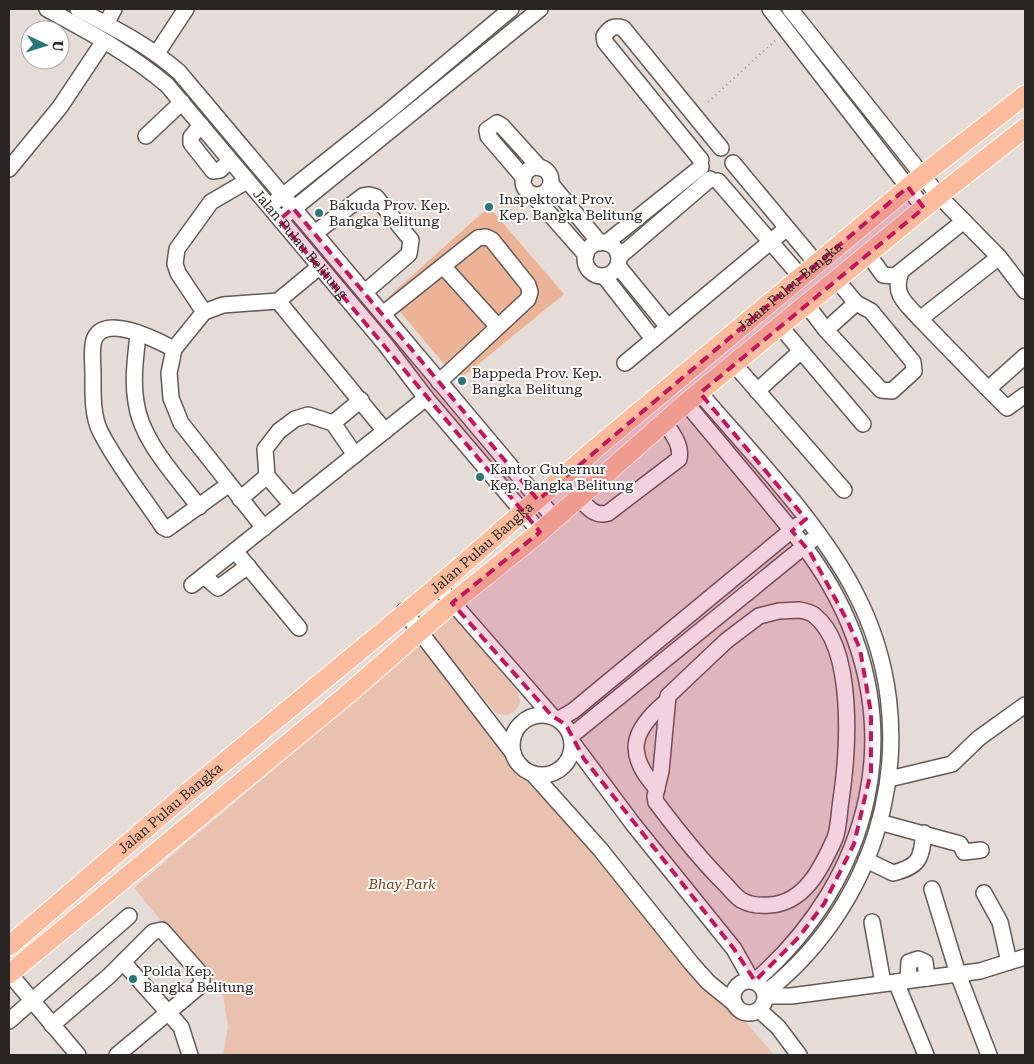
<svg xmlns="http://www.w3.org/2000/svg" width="1034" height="1064" viewBox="0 0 1034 1064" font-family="'Roboto Serif',serif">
<rect width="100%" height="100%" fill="#e6dcd7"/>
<g fill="#eac1ae">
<path d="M452,614l66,78 2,10c-4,11 -13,16 -24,11l-67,-81z"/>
<polygon points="421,644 774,1055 223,1055 228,1027 223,996 134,888"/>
</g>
<polygon fill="#edb397" points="489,207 564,294 458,381 388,297"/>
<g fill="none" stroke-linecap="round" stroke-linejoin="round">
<defs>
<g id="minor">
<path id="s1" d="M47,9c42,23 84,45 120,76l218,259 41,54 114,134"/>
<path d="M78,9c37,20 69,35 101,63l376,447"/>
<polyline points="770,9 924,208"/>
<path d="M790,9l149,187 60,61 -79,62c-14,-16 -28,-24 -19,-47"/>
<polyline points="106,24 114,9"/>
<polyline points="157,53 186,9"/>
<polyline points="201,125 191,137 191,143 213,171 220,170 230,161"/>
<polyline points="146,136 182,102"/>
<path d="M701,160l-96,-118 -1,-6c6,-8 9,-11 19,-8l98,120"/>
<polyline points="733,163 817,264"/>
<circle cx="537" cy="181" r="14"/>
<polyline points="9,169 60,107 104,41"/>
<polyline points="524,178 488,136 487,130 497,123 502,126 540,168"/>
<polyline points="247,181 211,202 177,249 175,264 178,273 204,312 174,349 169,373 171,398 181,423 264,528"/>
<polyline points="718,181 801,277"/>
<polyline points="551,184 600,243"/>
<polyline points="533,195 586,255"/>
<polyline points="276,201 389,111 511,9"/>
<polyline points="286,215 540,9"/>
<polyline points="315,233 363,196 369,195 376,197 411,240 409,254 365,292"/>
<circle cx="602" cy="259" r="17"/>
<polyline points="606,243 701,167"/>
<polyline points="868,254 883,275 895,276 964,221"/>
<polyline points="619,257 710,179"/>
<polyline points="999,257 1025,291"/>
<polyline points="443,266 498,327"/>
<polyline points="618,266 668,327"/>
<polyline points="604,276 653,339"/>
<polyline points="278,301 385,431"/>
<polyline points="806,304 826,330 856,303 836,279"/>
<polyline points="204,312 223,305 278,301 319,267"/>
<polyline points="384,313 478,238 486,237 492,240 528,285 530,292 528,299 439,382"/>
<polyline points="920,319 988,389 1025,356"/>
<polyline points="780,326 863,424"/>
<polyline points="826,330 881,390 892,391 914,371 913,362 871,311 856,303"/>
<path d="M138,333c-2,23 -6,46 -2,69 5,39 40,74 63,105"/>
<path d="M174,349c-16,-8 -70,-37 -80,-9 -3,9 -1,24 -1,34 0,17 -1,41 7,57 17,34 42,64 63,96l4,2 61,-44"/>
<polyline points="625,363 787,228"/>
<polyline points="734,364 844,490"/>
<polyline points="988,389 1007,408 1025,395"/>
<polyline points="757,391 801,351"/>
<path d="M700,393c51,60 119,129 155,199 72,137 32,306 -90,401"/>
<path d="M686,403c27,32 53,64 80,96 23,28 47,56 65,88 79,139 42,291 -76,394"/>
<polyline points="333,423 361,400"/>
<path d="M579,498c9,9 15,19 29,15l71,-54c3,-15 -7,-25 -14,-37"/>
<polyline points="240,499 267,476"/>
<polyline points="292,505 267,476 265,449 279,431 295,419 308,415 333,423 355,455"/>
<polyline points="235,551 299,628"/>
<polyline points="204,576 218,588 248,566"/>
<polyline points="192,585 426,398"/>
<polyline points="438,586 551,715"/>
<path d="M799,610c5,1 11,2 15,5 42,33 34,138 27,185 -2,12 -2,27 -6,38 -13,29 -30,65 -65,67 -10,1 -20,0 -29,-5 -6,-4 -11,-11 -16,-16 -25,-25 -48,-54 -69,-82l-1,-6 6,-25 7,-75 58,-55 33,-25 20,-5z"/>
<polyline points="404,611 513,753"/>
<circle cx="542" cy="745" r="30"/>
<polyline points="559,719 573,711 798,525"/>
<polyline points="571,736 812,540"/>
<polyline points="572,742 633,824 734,949 752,981"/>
<polyline points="533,774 600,849 692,964 708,982 735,1004"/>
<polyline points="889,779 952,764 979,738 1025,705"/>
<path d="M657,789c-32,-35 -26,-58 9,-87"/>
<polyline points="879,822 960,844 964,852 981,850"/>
<path d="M866,860l27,13c27,-7 28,-14 31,-40"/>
<polyline points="932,889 958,974 989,1055"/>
<polyline points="984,893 1000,922 1009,962"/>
<polyline points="872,922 883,983"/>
<polyline points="123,962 181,1027 190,1055"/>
<polyline points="9,973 78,1055"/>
<polyline points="908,980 909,962 918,959 925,962 927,978"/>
<circle cx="749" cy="997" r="16"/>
<polyline points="896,982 926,1055"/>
<polyline points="766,996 791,996 980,971 1025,957"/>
<polyline points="759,1010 778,1027 799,1055"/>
<polyline points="9,1021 129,916"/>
<polyline points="52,1025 109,976 153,932 162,930 199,972 202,980 201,985 117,1055"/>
</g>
<g id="major">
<path id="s2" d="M9,946l178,-153 251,-207 158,-138 333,-278 96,-75"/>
<polyline points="9,974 348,694 452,603 540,532 686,403 946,190 1025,128"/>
</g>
</defs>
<use href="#minor" stroke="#635a56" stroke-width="18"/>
<use href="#major" stroke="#fff" stroke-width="21"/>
<polyline stroke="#9b9390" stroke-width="2" stroke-dasharray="1 4" stroke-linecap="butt" points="708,102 778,38"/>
<use href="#minor" stroke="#fff" stroke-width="15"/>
<use href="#major" stroke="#fbbc9d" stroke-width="19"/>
</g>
<path fill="#c2185b" fill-opacity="0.2" stroke="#c2185b" stroke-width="4" stroke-dasharray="10 6" stroke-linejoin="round" d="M908,187l16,21 -224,185 106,126 -14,12 18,21 38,70 12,27 11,64v59l-17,72 -30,60 -25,33 -44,44 -21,-32 -150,-190 -18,-34 -15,-10 -99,-112 88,-71 -261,-312 14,-12 245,292z"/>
<g fill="#2c7678" stroke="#fff" stroke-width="2">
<circle cx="489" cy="207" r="5"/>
<circle cx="319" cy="213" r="5"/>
<circle cx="462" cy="381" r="5"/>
<circle cx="480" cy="477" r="5"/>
<circle cx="133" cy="979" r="5"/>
</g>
<g text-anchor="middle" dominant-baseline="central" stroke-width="4" stroke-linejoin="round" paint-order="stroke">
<g font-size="14" fill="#292524" stroke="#fff" text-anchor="start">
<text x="499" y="199">Inspektorat Prov.<tspan x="499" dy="16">Kep. Bangka Belitung</tspan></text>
<text x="329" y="205">Bakuda Prov. Kep.<tspan x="329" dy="16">Bangka Belitung</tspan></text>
<text x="472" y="373">Bappeda Prov. Kep.<tspan x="472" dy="16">Bangka Belitung</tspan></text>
<text x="490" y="469">Kantor Gubernur<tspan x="490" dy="16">Kep. Bangka Belitung</tspan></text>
<text x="143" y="971">Polda Kep.<tspan x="143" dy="16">Bangka Belitung</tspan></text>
</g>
<g font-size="14" fill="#292524" stroke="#fff">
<text stroke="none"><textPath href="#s1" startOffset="350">Jalan Pulau Belitung</textPath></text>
<text stroke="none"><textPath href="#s2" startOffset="1022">Jalan Pulau Bangka</textPath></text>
<text stroke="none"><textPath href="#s2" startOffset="618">Jalan Pulau Bangka</textPath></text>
<text stroke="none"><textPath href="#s2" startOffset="212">Jalan Pulau Bangka</textPath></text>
</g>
<g font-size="14" font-style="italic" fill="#7c380f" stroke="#fff">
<text x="402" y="884">Bhay Park</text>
</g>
</g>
<rect width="1034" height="1064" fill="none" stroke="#292524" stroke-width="20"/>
<g transform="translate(45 45) rotate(94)"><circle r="24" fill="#ffffff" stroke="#a9a8a7"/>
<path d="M0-4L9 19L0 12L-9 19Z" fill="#2c7678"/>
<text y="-8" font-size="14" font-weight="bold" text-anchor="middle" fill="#292524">U</text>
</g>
</svg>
